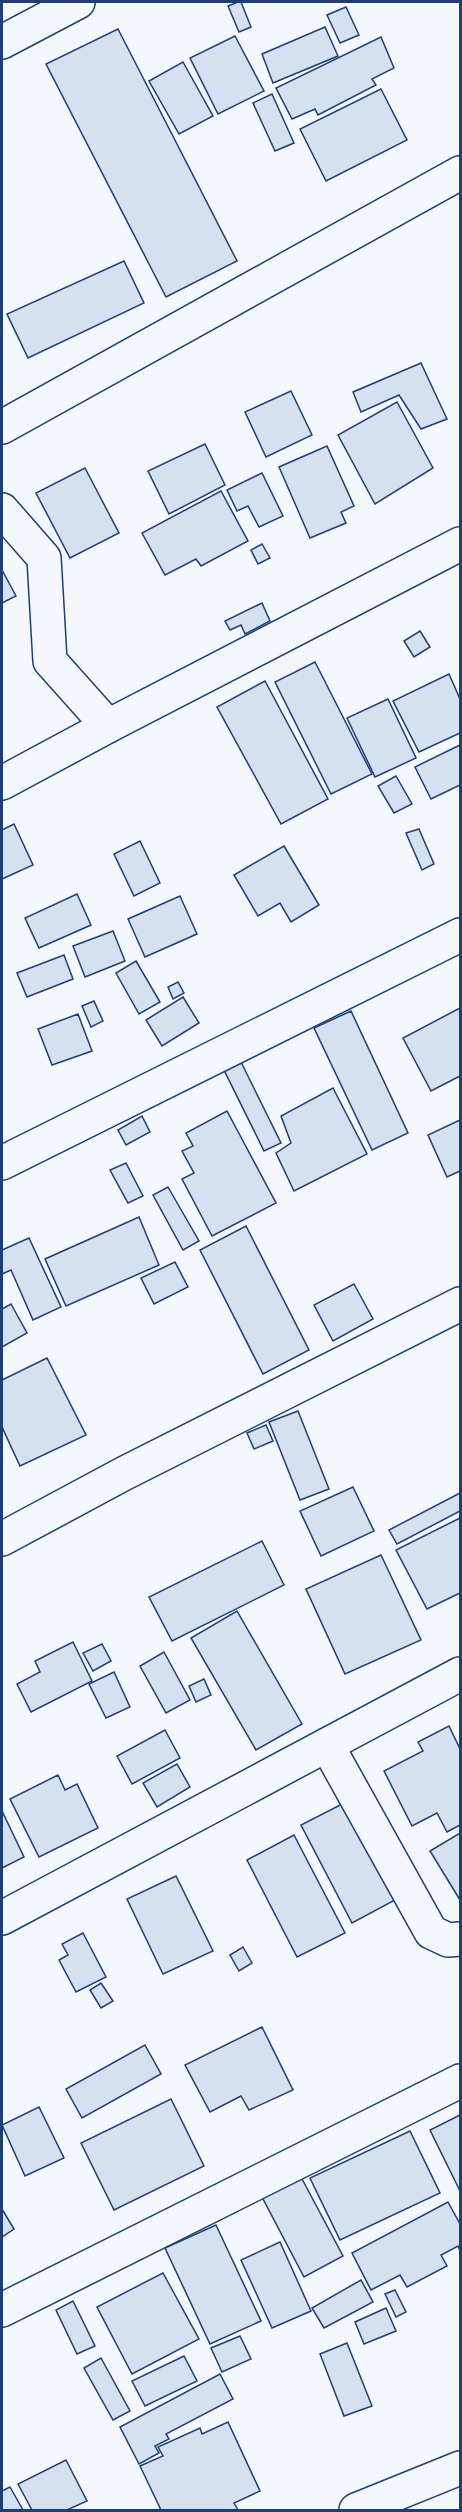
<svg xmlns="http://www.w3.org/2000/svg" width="462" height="2512" viewBox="0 0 462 2512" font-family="'Source Serif 4',serif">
<rect width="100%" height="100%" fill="#f4f7fb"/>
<g fill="#d5e0f0" stroke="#1d3f73" stroke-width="1.5">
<polygon points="238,2 241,2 251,27 239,32 228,6"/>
<polygon points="346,7 359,35 340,43 327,15"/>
<polygon points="325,27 338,56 273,83 262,54"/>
<polygon points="118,29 237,261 166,297 46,64"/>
<polygon points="235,36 264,91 218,114 190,58"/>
<polygon points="381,37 394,68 372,79 376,85 318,115 315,109 292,119 276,88"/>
<polygon points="183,62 213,116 179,134 149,81"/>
<polygon points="381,89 407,140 326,181 300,129"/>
<polygon points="272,94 294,143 275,151 253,103"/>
<polygon points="124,261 144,303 28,358 7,314"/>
<polygon points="421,363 447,419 421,429 399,395 361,412 353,392"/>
<polygon points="291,391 312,435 266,457 245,412"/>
<polygon points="397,402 433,468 375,504 338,435"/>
<polygon points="205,444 225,485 169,514 148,471"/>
<polygon points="327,446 354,506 341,512 346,523 310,538 279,467"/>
<polygon points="85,468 119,533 70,558 36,493"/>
<polygon points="262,473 283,516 259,527 248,506 237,511 227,490"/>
<polygon points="221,491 248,541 201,566 196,559 165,575 142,533"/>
<polygon points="262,544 270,558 258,564 251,550"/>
<polygon points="2,570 16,596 2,603"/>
<polygon points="262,603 270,621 245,634 241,625 230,630 225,621"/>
<polygon points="420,631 430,647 414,657 404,641"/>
<polygon points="315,662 372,774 331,794 275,682"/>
<polygon points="449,674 460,699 460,733 419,752 393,701"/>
<polygon points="265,681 328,799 281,824 217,707"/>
<polygon points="388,699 416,758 375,777 347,718"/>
<polygon points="460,745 460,785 431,799 415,767"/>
<polygon points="396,776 412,804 394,813 378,786"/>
<polygon points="14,824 33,865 2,879 2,830"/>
<polygon points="419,829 434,864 422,870 406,833"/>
<polygon points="140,841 160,883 134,896 114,854"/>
<polygon points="284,846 319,905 291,922 280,903 258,916 234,875"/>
<polygon points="77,894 91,925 39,948 25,918"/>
<polygon points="180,896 197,934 145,957 128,919"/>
<polygon points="113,931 125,961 85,977 73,946"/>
<polygon points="64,955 73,979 27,997 17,973"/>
<polygon points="136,961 160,1002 139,1014 116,973"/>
<polygon points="178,982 184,993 173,999 168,987"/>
<polygon points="183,997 199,1023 162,1046 146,1020"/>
<polygon points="94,1001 103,1021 91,1027 82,1006"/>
<polygon points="460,1008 460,1076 431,1091 403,1038"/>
<polygon points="351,1011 408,1133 372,1150 314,1028"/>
<polygon points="78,1014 92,1051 52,1065 38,1029"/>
<polygon points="241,1062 281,1143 264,1151 224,1070"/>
<polygon points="333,1088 367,1154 294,1191 276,1153 291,1143 281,1116"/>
<polygon points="227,1111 276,1203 212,1236 182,1179 194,1173 182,1151 193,1146 186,1133"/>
<polygon points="142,1116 150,1132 126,1145 118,1130"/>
<polygon points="460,1120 460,1171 447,1177 428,1135"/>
<polygon points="126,1163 143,1196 128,1203 110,1170"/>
<polygon points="168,1187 199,1241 183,1250 153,1195"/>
<polygon points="139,1217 159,1265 66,1306 45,1259"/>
<polygon points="246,1226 309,1350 263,1374 200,1250"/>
<polygon points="29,1238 61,1307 33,1320 11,1270 2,1274 2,1250"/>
<polygon points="175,1262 188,1287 154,1304 141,1278"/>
<polygon points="354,1284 373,1319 333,1341 314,1305"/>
<polygon points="11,1304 27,1333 2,1347 2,1309"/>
<polygon points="47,1358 86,1435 20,1466 2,1427 2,1380"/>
<polygon points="298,1411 329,1489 300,1500 269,1422"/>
<polygon points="266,1425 273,1441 254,1449 247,1433"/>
<polygon points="353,1487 374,1531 321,1556 300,1511"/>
<polygon points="460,1493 460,1511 397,1544 389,1530"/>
<polygon points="460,1518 460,1593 427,1609 396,1550"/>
<polygon points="262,1541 284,1585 172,1641 149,1597"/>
<polygon points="381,1555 421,1640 345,1674 306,1589"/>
<polygon points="237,1611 302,1724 256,1750 191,1638"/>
<polygon points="73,1642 92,1681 31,1712 17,1684 40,1672 35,1661"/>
<polygon points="102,1644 111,1661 93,1671 83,1653"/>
<polygon points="164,1652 190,1700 166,1713 140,1666"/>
<polygon points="114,1672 130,1707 106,1718 89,1684"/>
<polygon points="204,1679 211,1695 196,1702 189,1686"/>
<polygon points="449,1726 460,1749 460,1825 447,1832 437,1813 412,1826 384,1771 423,1751 418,1742"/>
<polygon points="165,1730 180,1758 132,1784 117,1756"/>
<polygon points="177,1764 190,1787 157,1807 143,1783"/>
<polygon points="58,1775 65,1790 77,1784 98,1828 39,1857 10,1799"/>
<polygon points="344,1803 395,1900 352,1923 301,1825"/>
<polygon points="2,1811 24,1857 2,1868"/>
<polygon points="460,1833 460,1900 430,1851"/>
<polygon points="294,1835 345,1933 297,1957 247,1860"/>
<polygon points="176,1876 213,1951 163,1974 127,1899"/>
<polygon points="83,1933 106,1977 76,1992 59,1960 68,1955 62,1944"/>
<polygon points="243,1947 252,1963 239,1971 230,1955"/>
<polygon points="101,1983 113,2001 101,2008 90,1990"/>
<polygon points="262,2027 293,2090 249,2110 241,2096 210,2112 185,2065"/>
<polygon points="145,2045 161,2074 82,2118 66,2089"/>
<polygon points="171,2099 204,2166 114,2210 81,2143"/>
<polygon points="39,2107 64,2158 25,2176 2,2125"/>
<polygon points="460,2115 460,2191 430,2130"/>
<polygon points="410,2131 440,2193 340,2240 310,2178"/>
<polygon points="301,2177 343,2256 304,2277 262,2197"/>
<polygon points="448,2202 460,2224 460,2251 458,2246 441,2255 447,2266 407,2287 400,2275 371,2290 352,2253"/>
<polygon points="2,2209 14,2229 2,2237"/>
<polygon points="216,2225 261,2321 210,2344 165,2248"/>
<polygon points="280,2242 311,2311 272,2328 241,2260"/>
<polygon points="163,2273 199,2339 132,2374 97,2307"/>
<polygon points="361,2280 373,2302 324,2328 312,2308"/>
<polygon points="395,2290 406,2312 396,2317 385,2294"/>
<polygon points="73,2301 95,2346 77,2354 56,2310"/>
<polygon points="386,2308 396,2331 364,2344 355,2322"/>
<polygon points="240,2336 251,2359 222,2372 211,2348"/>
<polygon points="347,2343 372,2406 344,2416 320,2354"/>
<polygon points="184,2356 197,2381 145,2406 132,2381"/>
<polygon points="101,2358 130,2411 113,2420 84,2368"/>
<polygon points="220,2374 233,2399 166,2434 169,2439 155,2446 159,2453 139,2464 120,2427"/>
<polygon points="228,2422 260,2491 234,2503 238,2510 161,2510 140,2466 163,2456 158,2447 200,2428 202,2434"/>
<polygon points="66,2460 87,2501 67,2510 32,2510 18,2484"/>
<polygon points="10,2487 23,2510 2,2510 2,2491"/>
</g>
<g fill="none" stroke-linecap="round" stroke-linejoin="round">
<defs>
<g id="minor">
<polyline points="2,42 78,2"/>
<polyline points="2,427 460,173"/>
<polyline points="2,510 44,558 50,661 108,726"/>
<polyline points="2,783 108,726 460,544"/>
<polyline points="2,1163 460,935"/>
<polyline points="2,1539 123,1474 460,1304"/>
<polyline points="327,1745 431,1932 448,1940 460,1939"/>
<polyline points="2,1918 460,1674"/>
<polyline points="2,2310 460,2081"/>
<polyline points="356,2510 460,2468"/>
</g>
</defs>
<use href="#minor" stroke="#1d3f73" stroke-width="36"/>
<use href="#minor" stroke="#f4f7fb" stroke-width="33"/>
</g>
<rect width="462" height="2512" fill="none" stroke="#1d3f73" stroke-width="6"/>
</svg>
